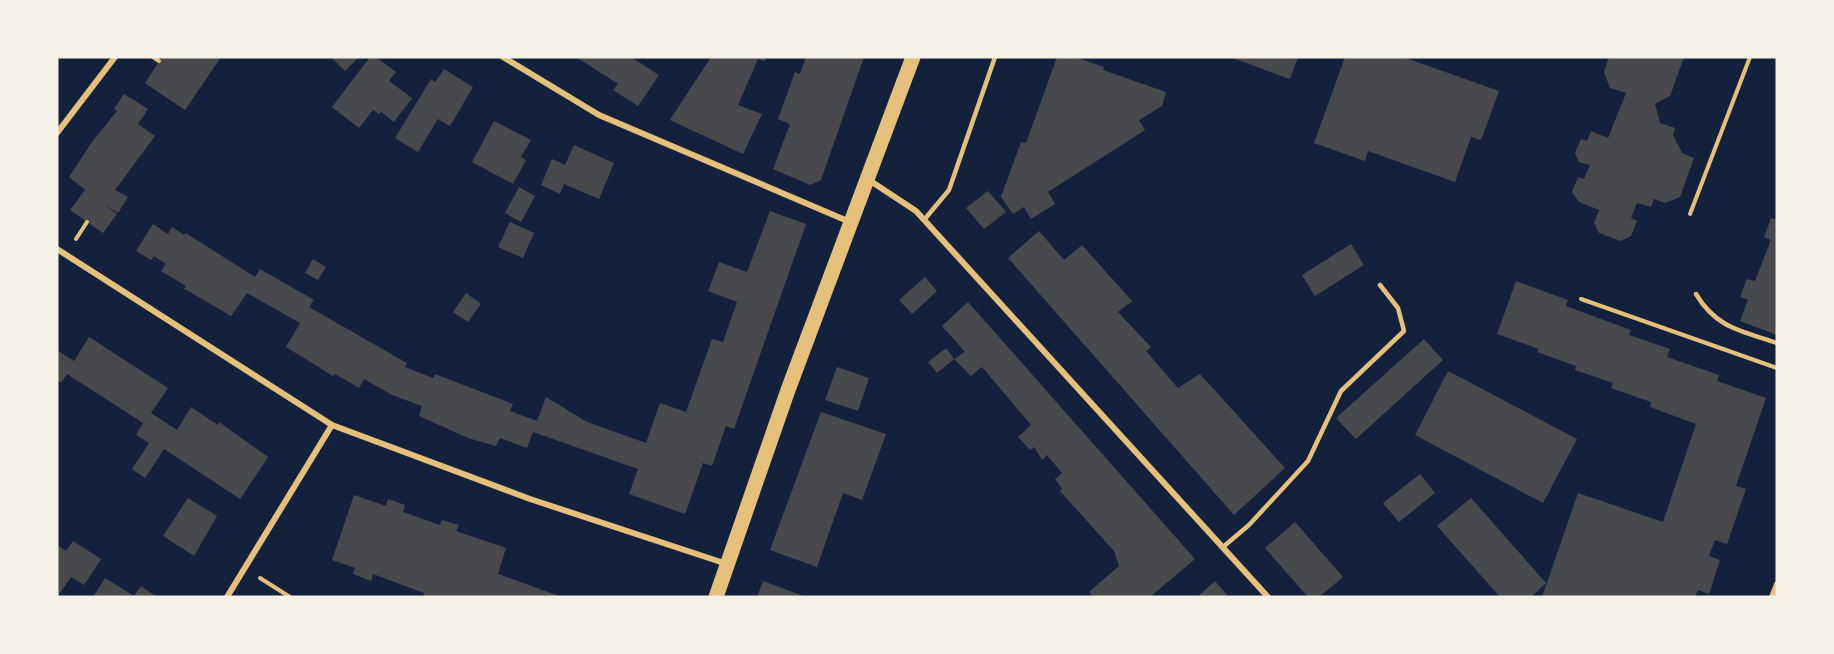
<svg xmlns="http://www.w3.org/2000/svg" width="1834" height="654" viewBox="0 0 1834 654" font-family="'Asap Condensed',sans-serif">
<rect width="100%" height="100%" fill="#14213d"/>
<g fill="#48494c">
<polygon points="162,57 221,57 185,110 145,83"/>
<polygon points="331,57 359,57 345,71"/>
<polygon points="370,57 376,57 396,72 389,81 412,98 394,122 381,112 379,114 373,110 359,128 332,107"/>
<polygon points="576,57 635,57 634,59 659,75 638,106 613,90 618,84"/>
<polygon points="711,57 767,57 765,61 758,59 738,105 762,114 743,154 670,120"/>
<polygon points="806,57 864,57 821,180 810,185 773,169 790,124 778,119 795,72 800,74"/>
<polygon points="1057,57 1075,57 1104,67 1103,70 1166,92 1162,106 1139,120 1145,130 1048,192 1055,204 1031,219 1024,207 1013,214 1001,197 1021,142 1026,143"/>
<polygon points="1230,57 1298,57 1290,79"/>
<polygon points="1345,57 1403,57 1499,91 1481,140 1471,137 1455,182 1368,151 1365,161 1314,143"/>
<polygon points="1609,57 1684,57 1670,96 1655,104 1660,123 1675,128 1673,135 1682,153 1694,158 1680,197 1665,203 1654,199 1651,207 1637,203 1631,218 1637,221 1631,236 1621,241 1599,233 1594,223 1599,210 1579,202 1572,192 1578,177 1584,179 1590,165 1579,162 1575,153 1581,139 1587,141 1591,131 1608,138 1626,93 1610,88 1604,72"/>
<polygon points="444,69 473,87 450,126 438,119 418,152 395,138 431,79 435,82"/>
<polygon points="124,94 148,109 138,124 155,136 115,190 128,197 118,213 105,205 117,214 103,233 70,210 85,190 69,177 92,142 117,111 114,109"/>
<polygon points="494,121 531,140 521,157 526,160 513,184 472,162"/>
<polygon points="574,145 614,163 599,199 564,184 560,194 541,185 552,159 565,165"/>
<polygon points="519,187 535,196 521,222 505,213"/>
<polygon points="988,191 1006,212 984,229 966,208"/>
<polygon points="770,211 806,224 734,429 726,426 712,466 703,463 685,514 629,494 638,469 533,432 527,448 500,438 496,446 468,438 419,416 422,406 392,395 364,379 359,388 335,374 333,376 286,347 300,323 247,293 231,316 190,292 184,289 186,286 161,271 166,264 154,256 151,260 136,251 153,224 168,234 172,227 184,235 186,233 255,277 260,269 314,300 309,307 407,363 405,367 433,378 435,374 513,404 510,411 537,421 546,397 587,422 646,443 660,403 686,412 712,339 723,342 737,302 708,291 719,262 747,272"/>
<polygon points="1771,218 1777,220 1777,335 1740,321 1748,300 1740,297 1747,279 1755,281 1771,240 1764,237"/>
<polygon points="510,222 534,233 523,258 498,247"/>
<polygon points="1039,231 1064,260 1082,245 1132,301 1118,312 1151,347 1146,351 1178,388 1200,374 1285,468 1234,515 1008,258"/>
<polygon points="1351,244 1364,265 1315,296 1302,275"/>
<polygon points="313,259 326,267 318,280 305,273"/>
<polygon points="925,277 937,291 912,314 899,300"/>
<polygon points="1516,281 1568,300 1566,306 1631,330 1629,335 1670,349 1667,357 1719,375 1717,381 1766,398 1736,486 1746,489 1727,544 1715,540 1709,556 1720,560 1709,594 1698,590 1695,597 1542,597 1578,493 1663,522 1696,424 1650,407 1651,402 1611,388 1613,383 1575,370 1576,366 1537,352 1539,349 1497,334"/>
<polygon points="466,293 481,304 468,322 453,312"/>
<polygon points="968,302 1195,559 1150,597 1094,597 1089,592 1119,566 1114,551 1060,491 1062,489 1055,479 1062,473 1047,455 1042,460 1034,447 1030,450 1018,437 1031,425 982,367 971,376 954,359 965,352 942,326"/>
<polygon points="89,337 168,388 151,413 177,430 191,407 218,425 219,422 268,457 240,499 164,449 145,478 132,469 149,443 136,435 143,423 67,374 61,383 57,380 57,350 74,361"/>
<polygon points="1424,339 1443,360 1356,439 1336,418"/>
<polygon points="946,348 954,359 937,373 928,362"/>
<polygon points="837,367 869,378 858,411 825,400"/>
<polygon points="1448,371 1577,439 1543,503 1415,435"/>
<polygon points="821,412 886,434 862,500 843,493 817,567 770,550"/>
<polygon points="1420,474 1435,493 1399,522 1383,503"/>
<polygon points="354,495 386,506 388,499 405,505 403,512 440,525 442,520 459,525 456,531 506,548 498,574 562,597 423,597 424,593 373,574 371,581 353,574 355,568 332,560"/>
<polygon points="188,498 217,516 194,556 163,536"/>
<polygon points="1471,498 1546,583 1531,597 1500,597 1437,526"/>
<polygon points="1295,522 1343,577 1319,597 1308,597 1265,548"/>
<polygon points="73,541 101,559 84,585 71,577 57,597 57,545 66,551"/>
<polygon points="105,578 134,596 141,586 157,597 93,597"/>
<polygon points="763,581 806,597 757,597"/>
<polygon points="1215,581 1229,597 1197,597"/>
</g>
<g fill="none" stroke-linecap="round" stroke-linejoin="round">
<g stroke="#e5c07b" stroke-width="4">
<polyline points="153,57 159,61"/>
<polyline points="1690,214 1750,57"/>
<polyline points="76,239 87,222"/>
<polyline points="1581,299 1777,368"/>
<polyline points="260,578 290,597"/>
</g>
<g stroke="#e5c07b" stroke-width="4.5">
<polyline points="924,220 949,190 995,57"/>
<path d="M1696,294c20,34 46,37 81,49"/>
<polyline points="1223,547 1249,525 1308,461 1341,391 1404,331 1398,308 1380,285"/>
</g>
<g stroke="#e5c07b" stroke-width="6">
<polyline points="503,57 599,115 850,222"/>
<polyline points="57,133 115,57"/>
<polyline points="869,180 916,211 1268,597"/>
<polyline points="57,249 332,425 530,499 727,564"/>
<polyline points="227,597 332,425"/>
<polyline points="1772,597 1777,584"/>
</g>
<polyline stroke="#e5c07b" stroke-width="15" points="716,597 788,390 913,57"/>
</g>
<rect width="1834" height="654" fill="none" stroke="#f6f1e7" stroke-width="117"/>
</svg>
